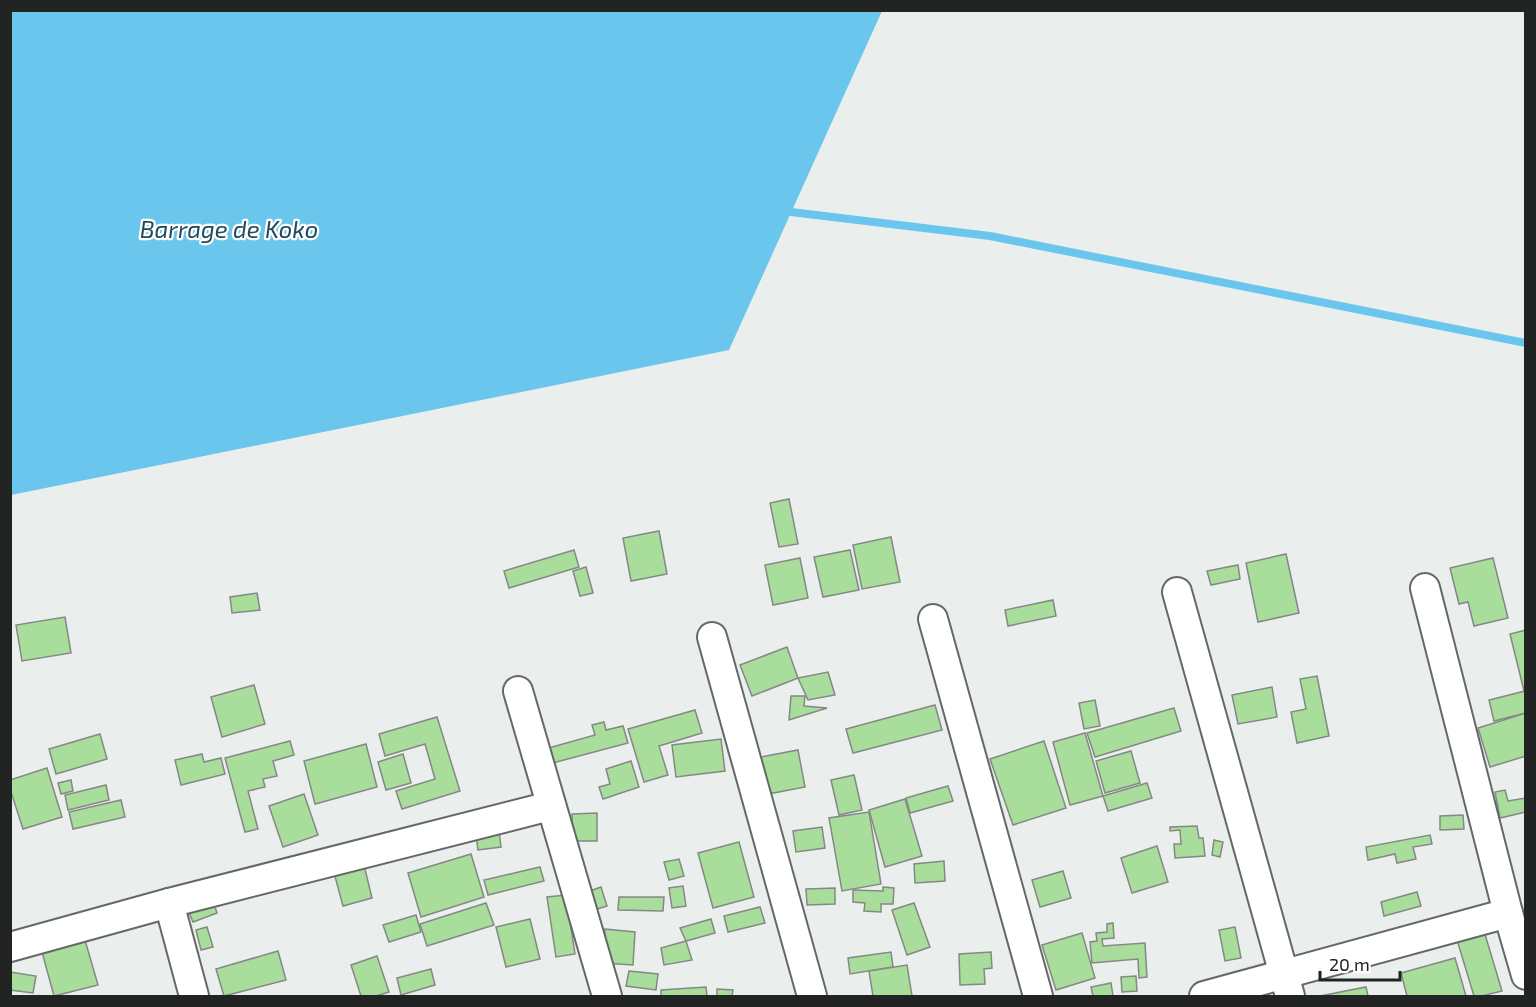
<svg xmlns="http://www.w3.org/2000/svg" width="1536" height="1007" viewBox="0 0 1536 1007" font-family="'Exo 2',sans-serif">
<rect width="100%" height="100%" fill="#eaefed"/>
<polygon fill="#6bc6ee" points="11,10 882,10 882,11 729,350 11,495"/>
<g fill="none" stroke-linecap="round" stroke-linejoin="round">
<polyline stroke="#6bc6ee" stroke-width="8" points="791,212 990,236 1526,343"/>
</g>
<g fill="#a8dd9c" stroke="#858884" stroke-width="1.5">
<polygon points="789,499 798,544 779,547 770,503"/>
<polygon points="659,531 667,574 631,581 623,538"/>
<polygon points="891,537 900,582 862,589 853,545"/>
<polygon points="574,550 579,567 509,588 504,571"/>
<polygon points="850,550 859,590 823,597 814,557"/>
<polygon points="1286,554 1299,613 1258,622 1246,563"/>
<polygon points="800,558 808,598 773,605 765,565"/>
<polygon points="1493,558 1508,618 1474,626 1468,602 1459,604 1450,568"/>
<polygon points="1238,565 1240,579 1211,585 1207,571"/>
<polygon points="586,567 593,593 580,596 573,571"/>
<polygon points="257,593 260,610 232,613 230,597"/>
<polygon points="1053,600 1056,616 1008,626 1005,610"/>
<polygon points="65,617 71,653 22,661 16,625"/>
<polygon points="1526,630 1526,690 1524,691 1510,634"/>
<polygon points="787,647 798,678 752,696 740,665"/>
<polygon points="828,672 835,695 808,700 798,678"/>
<polygon points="1317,676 1329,736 1297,743 1291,712 1306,709 1300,679"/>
<polygon points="254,685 265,724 222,737 211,697"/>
<polygon points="1272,687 1277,717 1238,724 1232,695"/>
<polygon points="1525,691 1526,713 1494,721 1489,700"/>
<polygon points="791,696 805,696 804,706 827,708 789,720"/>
<polygon points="1095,700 1100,726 1084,729 1079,703"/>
<polygon points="935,705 942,730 853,753 846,729"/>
<polygon points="1174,708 1181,731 1095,757 1087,733"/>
<polygon points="695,710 702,733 659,746 668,775 644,782 628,729"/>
<polygon points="1526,713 1526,756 1490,767 1478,728"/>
<polygon points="437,717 460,791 402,809 396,791 435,779 425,744 385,756 379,734"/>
<polygon points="604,722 606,730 623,726 628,743 549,764 545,749 595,735 592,725"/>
<polygon points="1085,733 1103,796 1070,805 1053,742"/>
<polygon points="100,734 107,759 56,774 49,749"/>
<polygon points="721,739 725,771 676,777 672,745"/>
<polygon points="290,741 294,755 273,761 277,776 263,779 265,787 248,791 258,829 245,832 225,758"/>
<polygon points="1044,741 1066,808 1013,825 990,759"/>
<polygon points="366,744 377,787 315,804 304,761"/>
<polygon points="798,750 805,787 768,794 761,757"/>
<polygon points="1131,751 1140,783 1105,793 1096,761"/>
<polygon points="202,754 204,762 221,758 225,774 181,785 175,760"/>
<polygon points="403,754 411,783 386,790 378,762"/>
<polygon points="631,761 639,787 603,799 599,787 610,784 606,769"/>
<polygon points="47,768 62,817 23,829 10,789 10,780"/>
<polygon points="854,775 862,810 839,815 831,780"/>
<polygon points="71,780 73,791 61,794 58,783"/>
<polygon points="1147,783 1152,798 1108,811 1103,796"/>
<polygon points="106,785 109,800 68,810 65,795"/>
<polygon points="948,786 953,801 910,813 906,798"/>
<polygon points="1505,790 1508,801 1526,798 1526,812 1500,818 1495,792"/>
<polygon points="304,794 318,835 283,847 269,806"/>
<polygon points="905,799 922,856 885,867 869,810"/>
<polygon points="121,800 125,817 73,829 69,812"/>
<polygon points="869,812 881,884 842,891 829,818"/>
<polygon points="597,813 597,841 573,841 572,814"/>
<polygon points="1463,815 1464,829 1440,830 1440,816"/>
<polygon points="1197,826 1199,838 1203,838 1205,856 1175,858 1174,844 1181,844 1180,830 1170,831 1170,827"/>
<polygon points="822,827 825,848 796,852 793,831"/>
<polygon points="499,831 501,847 478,850 476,835"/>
<polygon points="1430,835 1432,844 1413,847 1416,859 1397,863 1395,854 1368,860 1366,847"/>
<polygon points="1214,840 1223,842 1220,857 1212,855"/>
<polygon points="739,842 754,897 713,908 698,853"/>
<polygon points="1157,846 1168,882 1132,893 1121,858"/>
<polygon points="471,854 484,897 421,917 408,873"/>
<polygon points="679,859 684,876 669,880 664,862"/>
<polygon points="363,861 372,898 343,906 333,869"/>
<polygon points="944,861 945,881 915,883 914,864"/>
<polygon points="540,867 544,881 488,895 484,880"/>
<polygon points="1063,871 1071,898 1040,907 1032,880"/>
<polygon points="683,886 686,906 672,908 669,888"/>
<polygon points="601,887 607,906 594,910 587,892"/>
<polygon points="883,887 894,888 893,904 881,904 881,912 864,911 865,903 853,902 853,890 883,891"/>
<polygon points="835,888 835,904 807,905 806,889"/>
<polygon points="1417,892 1421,906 1384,916 1381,902"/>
<polygon points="566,895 575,954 556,957 547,897"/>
<polygon points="619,897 664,897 663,911 618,910"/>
<polygon points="212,898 217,913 193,922 187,908"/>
<polygon points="486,903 494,925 427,946 420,924"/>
<polygon points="914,903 930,947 907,955 892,910"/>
<polygon points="760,907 765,923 728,932 724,916"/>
<polygon points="416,915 421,932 389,942 383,925"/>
<polygon points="530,919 540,959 506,967 496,927"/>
<polygon points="711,919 715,933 686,941 680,928"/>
<polygon points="1113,923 1114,938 1102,939 1103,946 1145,943 1147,977 1139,978 1138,959 1092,963 1090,942 1097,941 1096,933 1107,932 1107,924"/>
<polygon points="207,927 213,947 201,950 196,930"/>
<polygon points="1235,927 1241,958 1225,961 1219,930"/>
<polygon points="605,929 635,932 633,965 603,963"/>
<polygon points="1484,931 1502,991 1482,996 1474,996 1457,940"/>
<polygon points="1082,933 1095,978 1056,990 1042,945"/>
<polygon points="85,940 98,985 54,996 42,952"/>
<polygon points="686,941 692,960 664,965 661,948"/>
<polygon points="278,951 286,980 224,996 216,969"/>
<polygon points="891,952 893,967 850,974 848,958"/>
<polygon points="991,952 992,968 984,969 985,984 960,985 959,954"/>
<polygon points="377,956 389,992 376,996 361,996 351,965"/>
<polygon points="1455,958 1466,996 1407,996 1401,973"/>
<polygon points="907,965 912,996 873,996 869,971"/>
<polygon points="431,969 435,985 401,995 397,978"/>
<polygon points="629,971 658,974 656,990 626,986"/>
<polygon points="10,972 36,976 33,993 10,990"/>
<polygon points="1136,976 1137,991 1122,992 1121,977"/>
<polygon points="1111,983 1113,996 1093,996 1091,987"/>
<polygon points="706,987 707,996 661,996 661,990"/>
<polygon points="1366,987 1368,996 1320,996"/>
<polygon points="717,989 733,990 732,996 717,996"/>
</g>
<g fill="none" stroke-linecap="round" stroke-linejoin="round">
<defs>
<g id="minor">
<polyline points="1425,588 1508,913 1526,975"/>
<polyline points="1177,592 1290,996"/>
<polyline points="933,619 1038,996"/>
<polyline points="712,637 812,996"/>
<polyline points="518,691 607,996"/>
<polyline points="169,903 194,996"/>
<polyline points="10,947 169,903 550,806"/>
<polyline points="1204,996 1508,913"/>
</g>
</defs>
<use href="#minor" stroke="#646866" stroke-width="32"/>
<use href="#minor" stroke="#fff" stroke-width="28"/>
</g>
<g text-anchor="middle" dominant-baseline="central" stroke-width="4.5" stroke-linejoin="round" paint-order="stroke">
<g font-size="24" font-style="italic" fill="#224a5c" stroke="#fff">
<text x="229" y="228">Barrage de Koko</text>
</g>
</g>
<rect width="1536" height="1007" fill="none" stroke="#222423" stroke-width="24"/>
<path d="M1320 971v9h80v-9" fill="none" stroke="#222423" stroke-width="3"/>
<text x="1329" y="971" font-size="18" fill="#222423" stroke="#ffffff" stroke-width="4.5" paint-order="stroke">20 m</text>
</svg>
